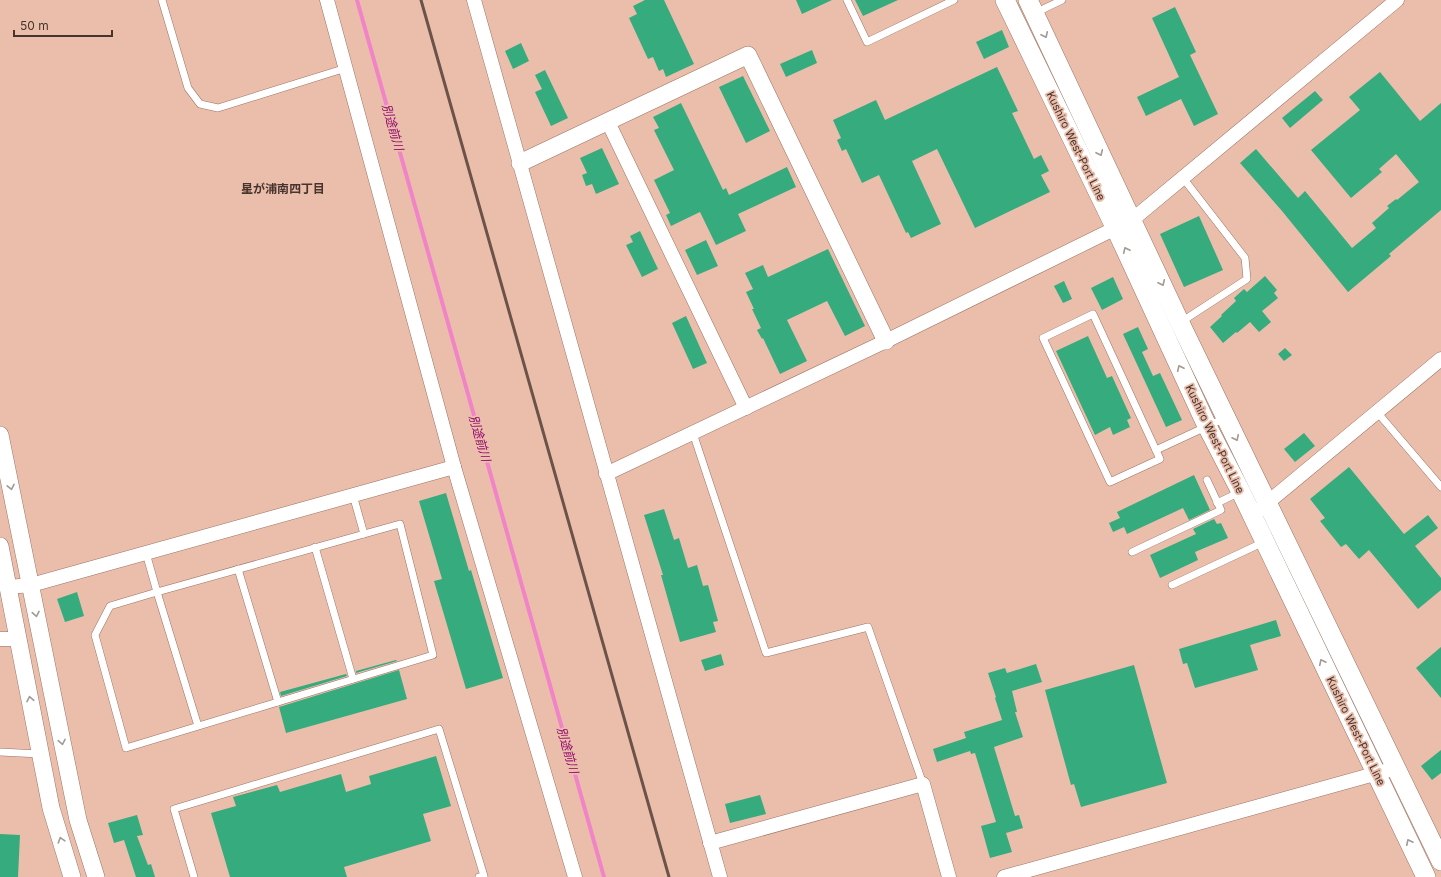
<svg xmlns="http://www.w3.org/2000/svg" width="1441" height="877" viewBox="0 0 1441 877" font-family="Inter,'Noto Sans JP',sans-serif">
<rect width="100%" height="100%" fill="#ebbeac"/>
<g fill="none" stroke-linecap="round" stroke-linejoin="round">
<polyline stroke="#f183c7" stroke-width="4" points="357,0 604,877"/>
</g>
<g fill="#35ab7e">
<polygon points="645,0 664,0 694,64 666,77 663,69 659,71 653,57 648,59 629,18 637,14 633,6"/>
<polygon points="796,0 832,0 802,14"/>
<polygon points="855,0 898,0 863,16"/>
<polygon points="1175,7 1196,52 1190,55 1218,114 1194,126 1181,99 1146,116 1137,97 1179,77 1152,18"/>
<polygon points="1002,30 1009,47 984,59 976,42"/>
<polygon points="521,43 529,61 513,69 505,51"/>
<polygon points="812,50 817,63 786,77 780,64"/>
<polygon points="997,67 1018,111 1012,113 1034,159 1041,155 1049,171 1041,175 1050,192 975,228 937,149 912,161 941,224 911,238 908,232 906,233 879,175 862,183 846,149 842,151 837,140 841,138 833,120 876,100 885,120"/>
<polygon points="545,70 568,118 551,126 535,92 542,89 535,75"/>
<polygon points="1380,72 1420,121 1441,103 1441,210 1389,254 1391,256 1348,292 1282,211 1240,163 1256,149 1298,198 1305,191 1352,248 1376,228 1372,223 1389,208 1387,206 1396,199 1397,200 1419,182 1396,154 1379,169 1382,172 1351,198 1311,150 1360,110 1349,97"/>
<polygon points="743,76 770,131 746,143 719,87"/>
<polygon points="1315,91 1323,100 1290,128 1282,118"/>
<polygon points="681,103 723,190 726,188 729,195 787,167 796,187 738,214 746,231 716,245 700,212 671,226 666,215 670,213 654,180 674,170 654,130 659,128 653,117"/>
<polygon points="602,148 619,184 596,194 592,184 586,186 582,175 587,173 580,158"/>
<polygon points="1199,216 1223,270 1184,287 1160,234"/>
<polygon points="640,231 658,269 642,277 626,245 633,242 630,236"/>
<polygon points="706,240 718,266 697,275 685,250"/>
<polygon points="828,249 865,326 845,336 827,301 787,320 807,361 780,374 763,338 762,339 757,330 761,328 752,309 754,309 746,292 753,289 745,273 763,265 768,277"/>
<polygon points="1265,276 1277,290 1274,293 1278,298 1262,311 1271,322 1259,332 1250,322 1237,333 1236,332 1223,343 1210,327 1222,316 1221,315 1236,301 1234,298 1244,289 1247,292"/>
<polygon points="1113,277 1123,299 1102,310 1091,288"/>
<polygon points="1064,281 1072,299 1063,303 1054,286"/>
<polygon points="686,316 707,363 693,369 672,323"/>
<polygon points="1138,327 1148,349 1142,352 1153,376 1160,373 1182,420 1166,427 1123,334"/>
<polygon points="1088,336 1107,378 1112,376 1131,418 1127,420 1130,427 1113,435 1110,427 1095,435 1056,351"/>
<polygon points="1285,348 1292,355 1284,361 1278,354"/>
<polygon points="1304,433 1315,446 1295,462 1284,449"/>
<polygon points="1349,467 1404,534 1428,515 1438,528 1415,546 1441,578 1441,590 1418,609 1369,550 1359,559 1346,544 1341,547 1320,521 1325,518 1310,499"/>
<polygon points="1194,475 1210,510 1189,520 1183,508 1127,534 1124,527 1113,532 1109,523 1120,518 1117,512"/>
<polygon points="446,493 469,571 471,570 503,678 466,689 434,581 442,579 419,501"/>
<polygon points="664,509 674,540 679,538 688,568 697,565 703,586 708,585 718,621 713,622 716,632 680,642 661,575 663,575 644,515"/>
<polygon points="1214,519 1217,524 1221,523 1228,538 1195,552 1198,560 1160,578 1150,555 1196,534 1193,529"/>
<polygon points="77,592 84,616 65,622 57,599"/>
<polygon points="1276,620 1281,636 1250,645 1258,670 1195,688 1187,663 1183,664 1179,649"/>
<polygon points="1441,647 1441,698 1416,668"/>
<polygon points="721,654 724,665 705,671 701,660"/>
<polygon points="396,660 397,661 356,673 356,671"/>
<polygon points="1036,664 1042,682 1012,691 1017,712 1015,712 1023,737 994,747 1015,816 1019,815 1023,828 1006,833 1012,852 990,858 981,826 996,822 975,753 971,754 970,751 937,762 933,749 966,738 964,732 1002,720 995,698 996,697 988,673 1005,668 1007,673"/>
<polygon points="1134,665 1167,783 1081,807 1074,784 1071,785 1045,690"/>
<polygon points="399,670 407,699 286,733 279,707"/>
<polygon points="346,674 347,676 281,696 280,692"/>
<polygon points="1441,750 1441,773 1432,780 1421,766"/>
<polygon points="436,756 451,806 423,814 431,841 344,867 347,877 230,877 211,813 236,806 233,797 277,785 280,792 341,774 346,792 371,784 369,776"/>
<polygon points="760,795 766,814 730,823 725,804"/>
<polygon points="137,815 143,835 137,836 148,865 151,864 155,877 136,877 124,840 114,843 108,823"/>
<polygon points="0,834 20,835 18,877 0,877"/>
</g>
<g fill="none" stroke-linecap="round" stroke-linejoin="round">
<defs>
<g id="service">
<polyline points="162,0 188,88 200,104 218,108 346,68"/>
<polyline points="847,0 867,42 954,0"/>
<polyline points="1035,13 1062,0"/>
<polygon points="1093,314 1160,459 1110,482 1043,338"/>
<polyline points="1181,322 1247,279 1245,258 1183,178"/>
<polyline points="1377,412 1441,487"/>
<polyline points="693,433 766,653 868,627 923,784"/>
<polyline points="1156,450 1225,418"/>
<polyline points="1217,503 1240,492"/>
<polyline points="315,547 353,679"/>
<polyline points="1132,552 1221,510 1207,480"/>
<polyline points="146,553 157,592 364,534 353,495"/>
<polyline points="238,569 278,702"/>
<polyline points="1172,585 1264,542"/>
<path d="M198,726l-41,-134 -47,14 -15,29 31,113c102,-31 205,-62 307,-93l-33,-131 -36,10"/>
<polyline points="0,752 40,754"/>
<polyline points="194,877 174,809 439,729 484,876 479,877"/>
</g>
<g id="minor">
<polyline points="327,0 454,467 575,877"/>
<polyline points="474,0 720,877"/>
<polyline points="608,122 746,408"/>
<polyline points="606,474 886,341 1132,220 1397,0"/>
<polyline points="1260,509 1441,359"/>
<polyline points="8,587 31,585 454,467"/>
<polyline points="0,639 18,639"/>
<polyline points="710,843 923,784 949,877"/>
<polyline points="1004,877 1396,768"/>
</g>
<g id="tertiary">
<polyline points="520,163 748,55 886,341"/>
<polyline points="0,435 78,820 96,877"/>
<polyline points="0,546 51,808 72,877"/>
</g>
<g id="secondary">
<polyline points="1005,0 1116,229 1207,426 1241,492 1426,877"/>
<polyline points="1028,0 1180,323 1441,861"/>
</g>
</defs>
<use href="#service" stroke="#9b7362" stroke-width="8"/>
<use href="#minor" stroke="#9b7362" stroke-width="15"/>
<use href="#tertiary" stroke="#9b7362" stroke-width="18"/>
<use href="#secondary" stroke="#9b7362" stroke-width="20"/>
<use href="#service" stroke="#fff" stroke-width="7"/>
<use href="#minor" stroke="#fff" stroke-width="14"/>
<use href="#tertiary" stroke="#fff" stroke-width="17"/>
<use href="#secondary" stroke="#fff" stroke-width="19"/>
<polyline stroke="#6b5349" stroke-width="3" points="421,0 669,877"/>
</g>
<defs><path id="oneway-chevron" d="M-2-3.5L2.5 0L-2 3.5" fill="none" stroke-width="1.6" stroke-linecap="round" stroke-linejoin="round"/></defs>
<g stroke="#a29a96">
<use href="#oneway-chevron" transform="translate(1045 35) rotate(65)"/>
<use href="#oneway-chevron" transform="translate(1100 153) rotate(65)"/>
<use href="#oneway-chevron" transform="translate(1126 250) rotate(-115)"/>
<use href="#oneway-chevron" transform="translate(1162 283) rotate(65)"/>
<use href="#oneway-chevron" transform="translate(1180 368) rotate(-115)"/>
<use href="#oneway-chevron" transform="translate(1236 438) rotate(64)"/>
<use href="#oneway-chevron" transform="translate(11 487) rotate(78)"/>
<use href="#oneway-chevron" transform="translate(36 614) rotate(79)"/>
<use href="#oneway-chevron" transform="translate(1322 662) rotate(-116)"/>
<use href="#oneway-chevron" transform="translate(30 699) rotate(-101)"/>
<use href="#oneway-chevron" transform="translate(62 742) rotate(79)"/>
<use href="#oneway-chevron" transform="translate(61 840) rotate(-107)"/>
<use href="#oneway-chevron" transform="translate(1409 842) rotate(-116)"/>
</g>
<g text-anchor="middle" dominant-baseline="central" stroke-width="3.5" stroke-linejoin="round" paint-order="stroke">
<g font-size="11" fill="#46342d" stroke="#ebbeac">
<text transform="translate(1076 146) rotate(64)">Kushiro West-Port Line</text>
<text transform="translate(1215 439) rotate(64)">Kushiro West-Port Line</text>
<text transform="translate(1356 731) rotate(64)">Kushiro West-Port Line</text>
</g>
<g font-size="12" font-style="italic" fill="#91056c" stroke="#ebbeac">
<text transform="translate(393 127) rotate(74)">別途前川</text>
<text transform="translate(480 438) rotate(74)">別途前川</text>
<text transform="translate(568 750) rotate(74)">別途前川</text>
</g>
<g font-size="12" font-weight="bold" fill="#46342d" stroke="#ebbeac">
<text x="283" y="188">星が浦南四丁目</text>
</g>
</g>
<path d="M14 30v6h98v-6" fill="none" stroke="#46342d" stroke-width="2"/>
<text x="20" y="30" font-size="12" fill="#46342d" stroke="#ebbeac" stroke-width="3" paint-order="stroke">50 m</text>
</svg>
